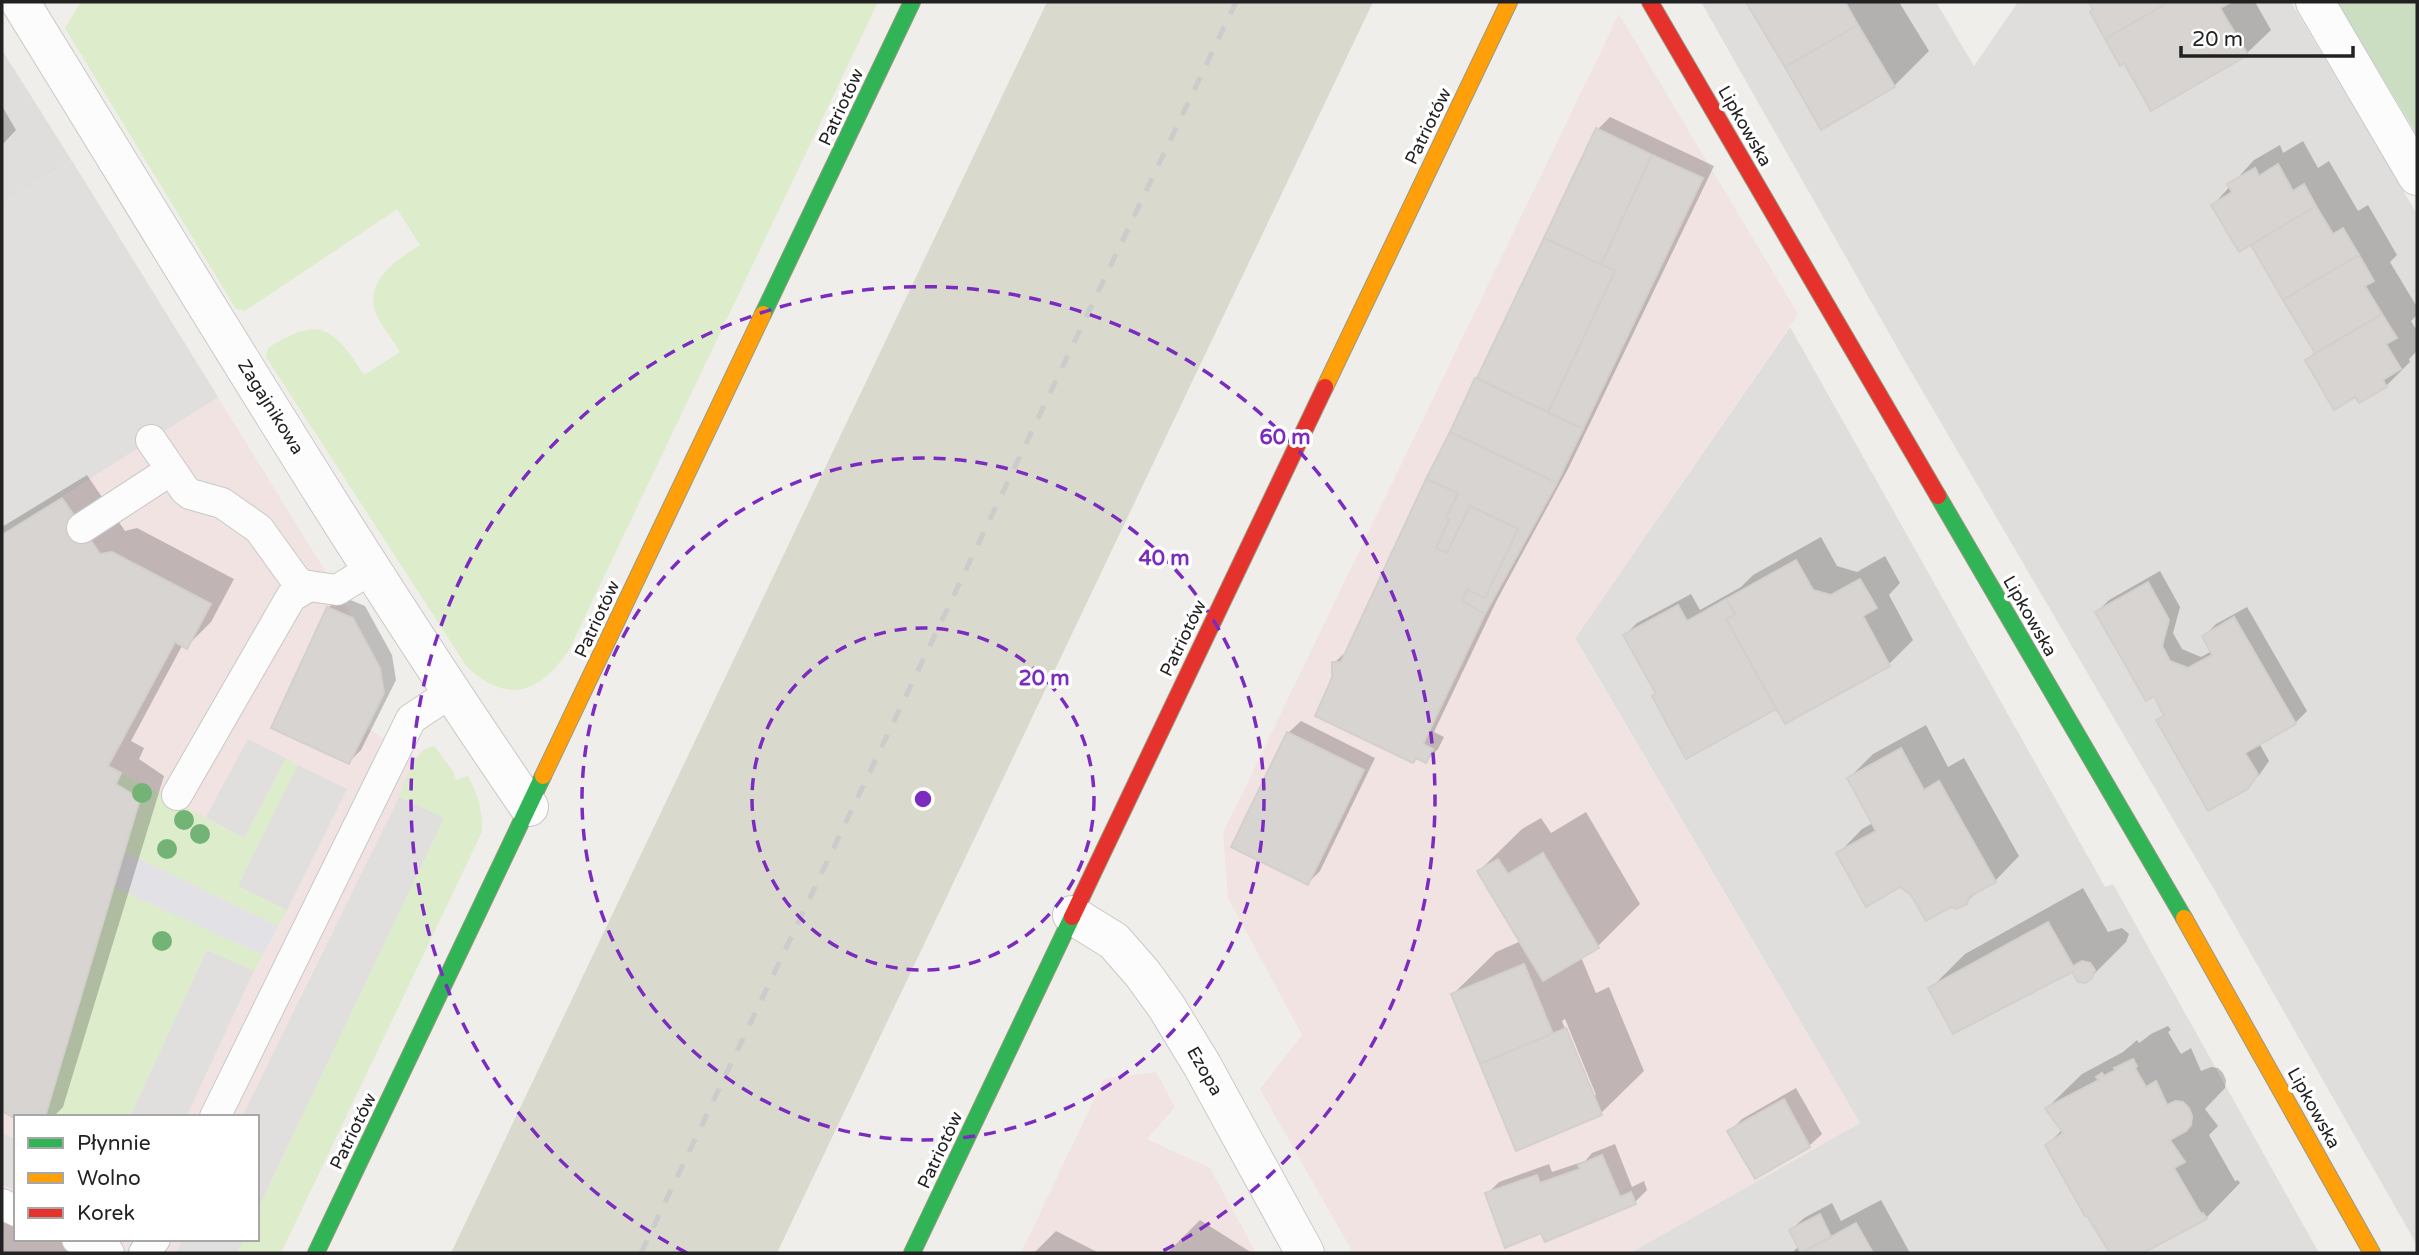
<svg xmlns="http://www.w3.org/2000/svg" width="2419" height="1255" viewBox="0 0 2419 1255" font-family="'Varela Round',sans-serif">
<rect width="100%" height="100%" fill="#f0eeeb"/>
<g fill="#dfdedc">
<polygon points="1701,2 1936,2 1974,66 2018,2 2291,2 2417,214 2417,1245 2215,891 1906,363"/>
<polygon points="2,50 72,161 2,204"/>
<polygon points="1790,327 2105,887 2113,884 2319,1253 1630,1253 1860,1123 1575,638"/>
</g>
<g fill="#f1e3e1">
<polygon points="1619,14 1798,314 1575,639 1860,1123 1630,1253 1353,1253 1260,1089 1302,1035 1228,898 1223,833"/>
<polygon points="72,161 337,590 380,668 384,693 367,728 416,758 424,749 434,746 454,773 257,1211 257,1117 16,1117 16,1239 244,1239 237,1253 2,1253 2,204"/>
<polygon points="1156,1072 1175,1107 1147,1139 1210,1168 1256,1253 1021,1253 1104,1079"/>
</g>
<polygon fill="#d9d9cd" points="1047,2 1373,2 777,1253 451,1253"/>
<g fill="#ddeccb">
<path d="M81,2h797l-309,648c-29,43 -61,55 -102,17l-201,-310 2,-9c52,-34 66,-20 96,27l36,-23c-7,-13 -18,-25 -24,-38 -12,-34 21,-54 44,-69l-23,-36 -152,102 -9,-2 -171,-281z"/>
<path d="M434,746l20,27 2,7 12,-4c10,18 15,36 14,56l-201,421h-44l7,-14h13v-28l186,-392 -44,-22c8,-19 14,-46 35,-51z"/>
<polygon points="286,758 298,765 239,886 287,910 278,926 125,852 140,801 116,784 121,773 244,838"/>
<polygon points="114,887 263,955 254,971 207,950 130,1117 45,1117"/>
</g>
<polygon fill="#cbdec1" points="2337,2 2417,2 2417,135"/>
<g fill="#e0dfde">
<polygon points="72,161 218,397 2,535 2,204"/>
<polygon points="248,739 286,758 244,838 206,817"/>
<polygon points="298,765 347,789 287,910 238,886"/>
<polygon points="399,797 444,818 257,1211 257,1117 242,1117"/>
<polygon points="207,950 254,971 186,1117 130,1117"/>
<polygon points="2,1133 16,1140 16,1191 2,1184"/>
<polygon points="183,1239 244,1239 237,1253 176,1253"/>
</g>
<polygon fill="#e2e1e5" points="125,852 278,926 263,955 114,887"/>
<g fill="#0003" fill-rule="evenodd">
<polygon points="1752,2 1899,2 1929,51 1894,86 1822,127 1750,4"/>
<polygon points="2091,2 2255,2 2271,30 2246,54 2095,9"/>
<polygon points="2,106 16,130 2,145"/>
<polygon points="1610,117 1714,166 1568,469 1497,600 1434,732 1444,737 1438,749 1426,761 1334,679 1334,663 1348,650 1598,129"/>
<polygon points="2303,141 2318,168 2329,161 2358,211 2368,205 2397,255 2390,262 2417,307 2417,315 2411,321 2417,331 2417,351 2409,359 2410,362 2386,386 2356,395 2307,360 2316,351 2251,243 2213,205 2254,160 2280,145 2283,153"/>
<polygon points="87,475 125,531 137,528 234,579 211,622 187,646 183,644 131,741 144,748 139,759 164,776 63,1107 53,1117 16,1117 2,1109 2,527"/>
<polygon points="1821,537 1837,566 1857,572 1885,556 1900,583 1889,595 1913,640 1889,664 1775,708 1654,696 1658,692 1625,635 1637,623 1691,594 1700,610 1741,587 1753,575"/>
<polygon points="2160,571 2180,607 2173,633 2182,649 2201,657 2212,651 2204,636 2216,624 2247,607 2307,711 2295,723 2259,743 2269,761 2260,774 2247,787 2158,721 2165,714 2155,694 2097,612 2109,600"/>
<polygon points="341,596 365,606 392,655 396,680 361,750 349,762 328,608"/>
<polygon points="1301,721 1375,758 1320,871 1308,883 1288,733"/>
<polygon points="1926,725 1948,767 1964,758 2019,856 1995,881 1979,890 1966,902 1913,893 1838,854 1862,829 1873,823 1849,778 1873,754"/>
<path d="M1586,812l54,92 -42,42 -17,11 15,36 13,-6 35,84 -43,42 -84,36 -64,-155 43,-42 25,-11 -42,-70 43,-42 19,-11 10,15zM1565,1019l31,76h-4l-30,-74z"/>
<polygon points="2083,888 2108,932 2122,928 2129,934 2126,942 2091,977 2073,969 1930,989 1965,954"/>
<polygon points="2168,1026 2171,1030 2168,1032 2181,1054 2191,1048 2201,1071 2211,1067 2218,1068 2223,1073 2226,1080 2225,1088 2205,1109 2218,1126 2209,1135 2235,1181 2238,1180 2240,1183 2206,1218 2140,1253 2112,1253 2047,1145 2062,1130 2047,1108 2082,1074 2123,1052 2137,1040 2139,1043 2151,1034"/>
<polygon points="1796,1088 1822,1134 1809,1146 1730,1131 1742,1119"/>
<polygon points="1615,1144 1632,1187 1644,1181 1647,1190 1635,1202 1546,1240 1542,1231 1487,1194 1499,1182 1549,1164 1552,1172 1585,1161 1592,1153"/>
<polygon points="2,1194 16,1201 16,1239 94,1239 123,1253 2,1253"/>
<polygon points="1881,1200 1910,1253 1792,1253 1799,1246 1791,1230 1804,1218 1832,1203 1841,1221"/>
<polygon points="1200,1220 1252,1253 1167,1253"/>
<polygon points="1056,1231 1099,1253 1034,1253"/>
</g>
<g fill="#d7d4d2" stroke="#d3d0cc" stroke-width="2">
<polygon points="1751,2 1845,2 1858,25 1785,67 1747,4"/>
<polygon points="2089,2 2169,2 2105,39 2090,12 2093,10"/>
<polygon points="2169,2 2231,2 2220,8 2248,55 2151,111 2124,63 2120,66 2105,39"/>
<polygon points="1858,25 1895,87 1821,130 1785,67"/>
<polygon points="1596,128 1652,155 1601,265 1544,238"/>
<polygon points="1652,155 1703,178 1583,429 1548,412 1615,271 1601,265"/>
<polygon points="2278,164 2293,191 2304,184 2316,206 2239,252 2211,205 2232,192 2227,184 2255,168 2259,176"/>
<polygon points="2316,206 2333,234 2343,228 2359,255 2283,300 2251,245"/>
<polygon points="1544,238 1615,271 1548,412 1477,378"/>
<polygon points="2359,255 2374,281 2365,286 2382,314 2315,353 2283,300"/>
<polygon points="2382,314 2397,338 2386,344 2401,369 2383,380 2387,387 2359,403 2355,397 2334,410 2305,360"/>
<polygon points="1475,378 1583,429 1557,483 1450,432"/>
<polygon points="1450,432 1557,483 1485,614 1462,601 1467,589 1485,598 1518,529 1470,506 1447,553 1436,548 1449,520 1446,518 1458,493 1426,479"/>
<polygon points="1426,479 1458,493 1446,518 1449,520 1436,548 1447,553 1470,506 1518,529 1485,598 1467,589 1462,601 1485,614 1423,744 1433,749 1426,763 1416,758 1413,763 1315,716 1332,678 1332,662 1341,662"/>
<polygon points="62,498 100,554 112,552 211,604 187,649 175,642 108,766 121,773 116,784 140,799 45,1117 16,1117 16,1119 2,1111 2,535"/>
<polygon points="1796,560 1813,590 1831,595 1860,579 1877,608 1863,616 1890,666 1785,724 1726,619 1735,614 1726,599"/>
<polygon points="2148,582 2169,620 2162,646 2170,661 2188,668 2212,655 2202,636 2234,617 2296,724 2245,753 2258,774 2248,789 2208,811 2156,720 2164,716 2154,696 2146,701 2095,612"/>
<polygon points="1726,599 1735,614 1726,619 1776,709 1686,759 1652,696 1656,694 1623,635 1678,605 1687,621"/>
<polygon points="327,607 353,618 380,668 384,693 349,764 271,728"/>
<polygon points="1287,732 1364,770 1308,885 1231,847"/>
<polygon points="1901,748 1924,790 1939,781 1996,882 1969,897 1967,904 1957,909 1951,907 1926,921 1911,895 1900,887 1866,907 1836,853 1876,831 1847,778"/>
<polygon points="1543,853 1599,948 1543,981 1477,871 1498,859 1508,874"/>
<polygon points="2048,922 2073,966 2082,961 2090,963 2095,970 2092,978 2086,983 2078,982 2072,972 1953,1034 1928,988"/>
<polygon points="1524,964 1553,1034 1480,1064 1451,994"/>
<polygon points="1566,1028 1602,1115 1516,1151 1480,1064"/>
<polygon points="2133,1059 2137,1066 2135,1068 2146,1087 2156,1081 2167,1105 2176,1101 2183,1102 2189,1108 2192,1116 2191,1125 2186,1131 2170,1140 2185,1162 2174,1168 2201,1214 2203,1213 2207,1219 2143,1253 2110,1253 2087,1216 2085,1216 2045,1145 2063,1133 2045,1108 2099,1080 2096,1077 2102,1073 2104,1076 2116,1070 2114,1068"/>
<polygon points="1784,1099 1810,1147 1755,1179 1727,1131"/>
<polygon points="1602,1155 1620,1197 1631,1192 1636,1204 1545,1242 1541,1233 1505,1248 1485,1193 1537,1175 1540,1183 1580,1169 1578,1165"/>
<polygon points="1820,1214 1831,1237 1801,1253 1789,1230"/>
<polygon points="1856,1223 1873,1253 1801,1253 1831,1237"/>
</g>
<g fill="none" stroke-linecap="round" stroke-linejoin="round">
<defs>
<g id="lane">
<polyline points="151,440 185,490 190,494 222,503 259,529 295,579 302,585 309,586"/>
<polyline points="82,528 171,470"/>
<polyline points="177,795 291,597 309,586 337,590 371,569"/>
<polyline points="215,1117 411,719 450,693"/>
<polyline points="2,1204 16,1211"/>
<polyline points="77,1239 109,1253"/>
<polyline points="144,1253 155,1239"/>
</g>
<g id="street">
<path d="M20,2c167,270 329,543 509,805"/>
<polyline points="2315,2 2417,176"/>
<polyline points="1072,915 1114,941 1142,973 1166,1006 1202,1065 1305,1253"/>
</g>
<g id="fast">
<polyline points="763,314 912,2"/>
<polyline points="1938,496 2184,918"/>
<polyline points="316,1253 543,776"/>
<polyline points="912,1253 1072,917"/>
</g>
<g id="slow">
<polyline points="1325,387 1509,2"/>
<polyline points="543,776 763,314"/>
<polyline points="2184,918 2372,1253"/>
</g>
<g id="jam">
<polyline points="1650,2 1938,496"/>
<polyline points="1072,917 1325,387"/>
</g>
</defs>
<use href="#lane" stroke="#c9c8c7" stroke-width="32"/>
<use href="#street" stroke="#c9c8c7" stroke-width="40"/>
<use href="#fast" stroke="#999a82" stroke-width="18"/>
<use href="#slow" stroke="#999a82" stroke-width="18"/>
<use href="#jam" stroke="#999a82" stroke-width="18"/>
<use href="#lane" stroke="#fdfcfc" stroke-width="30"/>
<use href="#street" stroke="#fdfcfc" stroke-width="38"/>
<use href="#fast" stroke="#30b455" stroke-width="16"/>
<use href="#slow" stroke="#ff9f0a" stroke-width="16"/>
<use href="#jam" stroke="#e5322d" stroke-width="16"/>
<polyline stroke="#ccc" stroke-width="5" stroke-dasharray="14 14" stroke-linecap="butt" points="641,1253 1236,2"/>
</g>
<g fill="#73b476">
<circle cx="142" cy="793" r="10"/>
<circle cx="184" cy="820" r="10"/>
<circle cx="200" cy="834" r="10"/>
<circle cx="167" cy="849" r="10"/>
<circle cx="162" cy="941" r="10"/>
</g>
<g fill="none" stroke="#7b2cbf" stroke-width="3.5" stroke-dasharray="12 9">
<circle cx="923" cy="799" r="171"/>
<circle cx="923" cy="799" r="341"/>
<path d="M687 1253A512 512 0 1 1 1159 1253"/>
</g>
<g text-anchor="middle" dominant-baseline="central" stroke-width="7" stroke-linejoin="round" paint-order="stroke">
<g font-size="18" fill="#222" stroke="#fff">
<text transform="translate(841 107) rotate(-65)">Patriotów</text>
<text transform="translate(1428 126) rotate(-64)">Patriotów</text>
<text transform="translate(1745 126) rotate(60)">Lipkowska</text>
<text transform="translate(271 407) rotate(58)">Zagajnikowa</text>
<text transform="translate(2030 616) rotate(60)">Lipkowska</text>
<text transform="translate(597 619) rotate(-65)">Patriotów</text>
<text transform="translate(1183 638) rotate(-64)">Patriotów</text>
<text transform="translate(1205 1071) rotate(60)">Ezopa</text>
<text transform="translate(2314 1108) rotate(61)">Lipkowska</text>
<text transform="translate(353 1131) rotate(-64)">Patriotów</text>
<text transform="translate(940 1150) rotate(-65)">Patriotów</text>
</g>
</g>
<circle cx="923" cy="799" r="10" fill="#7b2cbf" stroke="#fff" stroke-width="3.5"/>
<g font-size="21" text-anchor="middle" font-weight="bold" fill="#7b2cbf" stroke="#fff" stroke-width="7" stroke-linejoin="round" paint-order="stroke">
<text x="1285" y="444">60 m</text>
<text x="1164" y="565">40 m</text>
<text x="1044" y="685">20 m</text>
</g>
<rect width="2419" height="1255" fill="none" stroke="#222222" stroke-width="7"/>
<rect x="14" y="1115" width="245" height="126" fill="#ffffff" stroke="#a7a7a7" stroke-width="2"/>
<rect x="28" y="1138" width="35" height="10" fill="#30b455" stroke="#a7a7a7" stroke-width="2"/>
<text x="77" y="1150" font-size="21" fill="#222222">Płynnie</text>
<rect x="28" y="1173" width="35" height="10" fill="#ff9f0a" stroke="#a7a7a7" stroke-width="2"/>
<text x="77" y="1185" font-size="21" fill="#222222">Wolno</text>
<rect x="28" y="1208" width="35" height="10" fill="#e5322d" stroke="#a7a7a7" stroke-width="2"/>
<text x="77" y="1220" font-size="21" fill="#222222">Korek</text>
<path d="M2181 46v10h172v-10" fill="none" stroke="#222222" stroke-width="3.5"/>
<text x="2192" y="46" font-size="21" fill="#222222" stroke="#ffffff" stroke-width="5" paint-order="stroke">20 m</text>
</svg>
